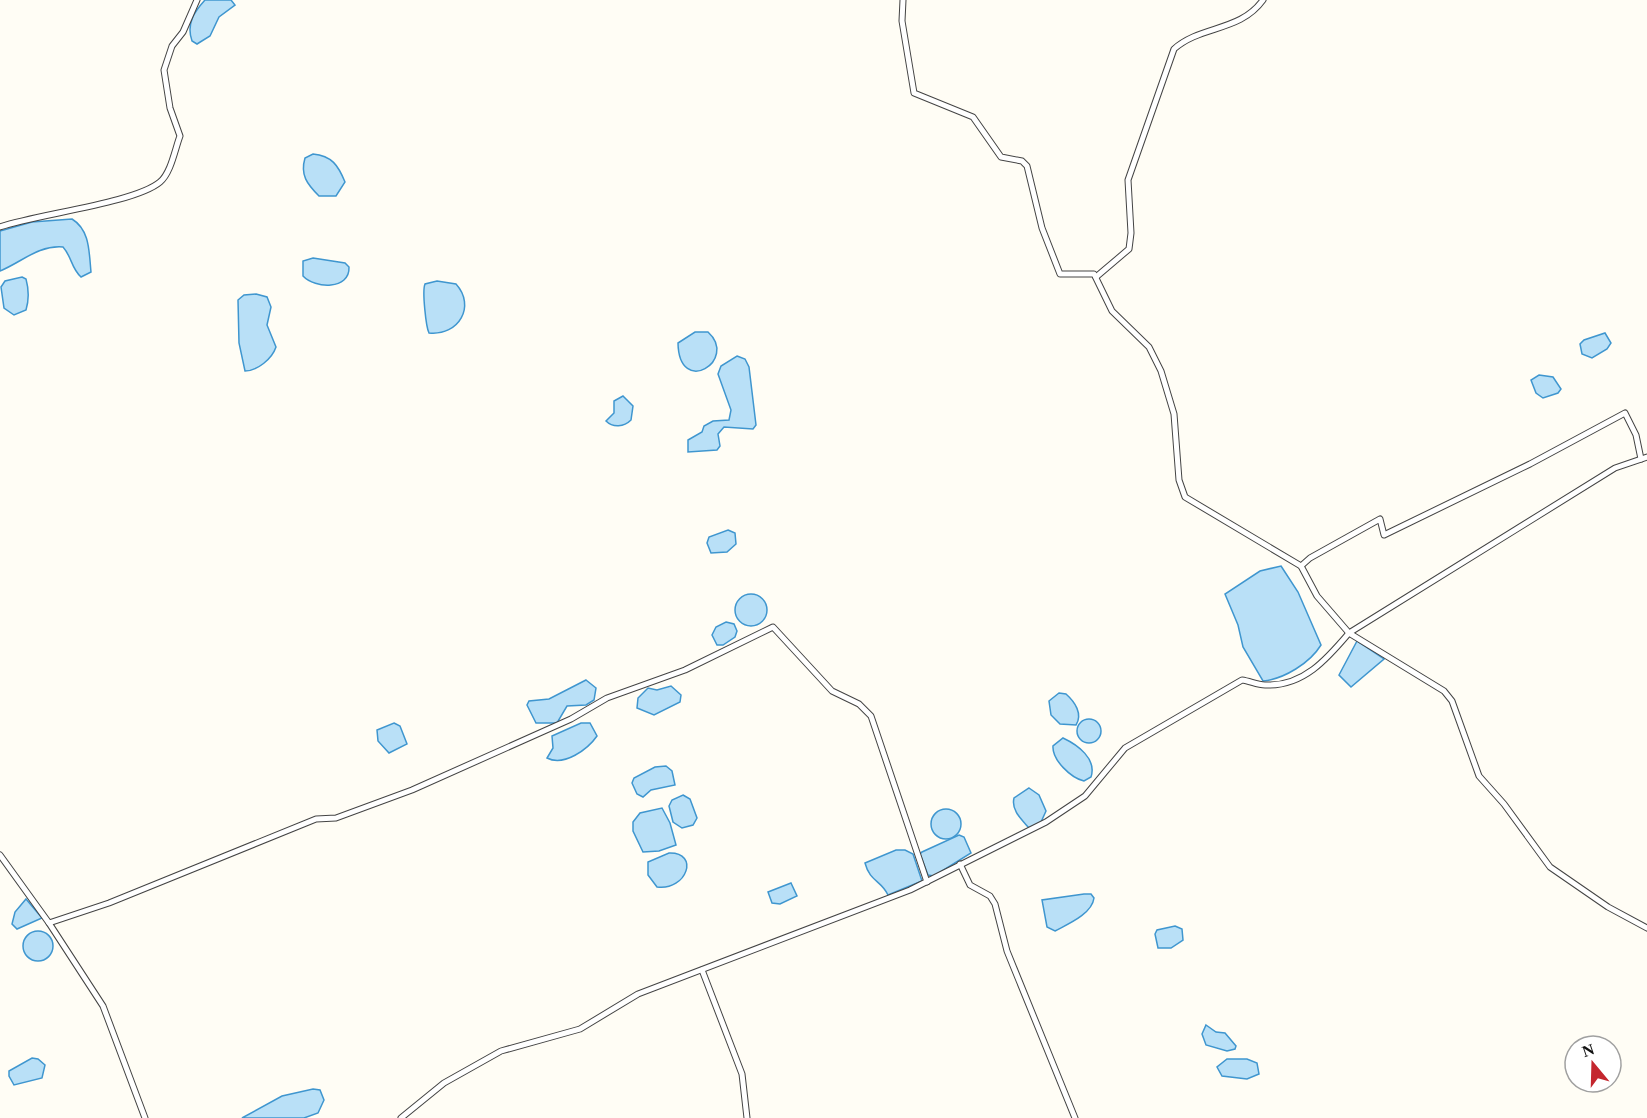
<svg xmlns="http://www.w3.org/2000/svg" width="1647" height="1118" viewBox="0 0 1647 1118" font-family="'Times New Roman',serif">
<rect width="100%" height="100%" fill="#fffdf5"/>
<g fill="#b9e0f7" stroke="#3f96cf" stroke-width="1.5">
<path d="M205,0h26l4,5 -16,12 -9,19 -13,8 -5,-3c-6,-17 2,-29 13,-41z"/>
<path d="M313,154c19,2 25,11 32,28l-9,14h-17c-12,-12 -19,-21 -14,-38z"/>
<path d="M72,219c18,11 17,33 19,53l-10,5c-10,-9 -9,-20 -18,-30 -25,-2 -41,15 -63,24v-40l32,-9z"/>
<path d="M313,258l32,5 4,4c1,23 -34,22 -46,9v-15z"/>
<path d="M22,277l4,2c3,11 3,21 0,31l-12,5 -10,-7 -3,-21 4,-6z"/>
<path d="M437,281l19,3c20,22 3,52 -27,49 -3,-6 -7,-42 -4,-49z"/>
<path d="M256,294l11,3 4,10 -4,18 9,22c-4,12 -19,24 -31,24l-6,-28 -1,-43 6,-5z"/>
<path d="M695,332h13c31,28 -29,66 -30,11z"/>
<polygon points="1605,333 1611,343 1607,349 1592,358 1582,354 1580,344 1584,340"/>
<polygon points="737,356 745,359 749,367 756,425 753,429 724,427 718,434 720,446 717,450 688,452 688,440 702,432 704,426 713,421 729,420 731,410 718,374 721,366"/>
<polygon points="1539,375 1553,377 1561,389 1558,393 1543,398 1536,393 1531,380"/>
<path d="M623,396l10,10 -2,14c-7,7 -18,8 -25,1l8,-8v-12z"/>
<polygon points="728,530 735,533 736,544 727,552 711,553 707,543 709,537"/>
<path d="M1281,566l17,26 23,53c-11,18 -37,34 -58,36l-20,-34 -5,-22 -13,-31 35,-23z"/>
<circle cx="751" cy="610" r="16"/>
<polygon points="726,622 734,624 737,631 735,637 723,645 717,645 712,635 716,627"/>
<polygon points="1357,641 1384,659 1351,687 1339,675"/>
<polygon points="586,680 596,688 594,700 586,705 567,706 557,723 536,723 527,705 529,701 549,699"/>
<polygon points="671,686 681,695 680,702 654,715 637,708 638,698 648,688 657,690"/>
<path d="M1059,693l7,1c9,8 17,20 10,31l-16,-1 -9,-9 -2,-14z"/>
<circle cx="1089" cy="731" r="12"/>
<polygon points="394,723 400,726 407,744 389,753 378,741 377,730"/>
<path d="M581,723h9l7,13c-9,13 -33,31 -50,22l6,-10 -1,-12z"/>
<path d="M1063,738c15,7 34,21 28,39l-7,4c-13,-3 -32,-21 -31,-35z"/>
<polygon points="666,766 672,771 675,785 651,790 643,797 637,794 632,783 634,778 655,767"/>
<path d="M1029,788l10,7 7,16 -5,11 -12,6c-8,-9 -18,-18 -15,-30z"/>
<polygon points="683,795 690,799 697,818 693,825 682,828 673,822 669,806 672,800"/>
<polygon points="662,808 670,823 676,845 659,851 643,852 633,831 633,822 640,813"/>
<circle cx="946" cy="824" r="15"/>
<polygon points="959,835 964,837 971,853 934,876 928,875 920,854 922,852"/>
<path d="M896,850h9l8,4 9,27 -34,14c-7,-15 -18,-13 -23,-32z"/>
<path d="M669,853c31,-1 18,38 -12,34l-9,-12v-13z"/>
<polygon points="791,883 797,896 780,904 772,903 768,892"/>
<path d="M1084,894h7l3,4c-2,16 -26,26 -39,33l-8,-4 -5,-27z"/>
<polygon points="26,899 42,918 17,929 12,924 15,912"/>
<polygon points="1175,926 1182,929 1183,940 1171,948 1158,948 1155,934 1157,930"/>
<circle cx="38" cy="946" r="15"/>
<polygon points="1206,1025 1216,1032 1225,1033 1236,1046 1235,1049 1227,1051 1206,1045 1202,1034"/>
<polygon points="32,1058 38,1059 45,1065 42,1078 14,1085 9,1076 9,1071"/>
<polygon points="1227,1059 1247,1059 1257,1063 1259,1074 1247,1079 1222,1076 1217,1067"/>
<polygon points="313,1089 320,1090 324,1100 318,1113 304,1118 242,1118 282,1096"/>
</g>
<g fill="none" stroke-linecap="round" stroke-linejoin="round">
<defs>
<g id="street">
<polyline points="903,0 902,21 914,93 973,117 1001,157 1022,161 1027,166 1042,228 1060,274 1094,274 1112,311 1149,347 1161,371 1174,414 1179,480 1185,497 1301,566 1317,596 1349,633 1444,691 1452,701 1479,776 1504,804 1550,867 1608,907 1647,928"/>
<path d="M0,227c38,-13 135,-24 160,-45 11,-9 15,-33 20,-46l-10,-28 -6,-38 8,-24 11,-14 14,-32"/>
<path d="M1096,277l33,-28 2,-16 -3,-53 46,-131c27,-24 66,-17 89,-49"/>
<polyline points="1301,566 1310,558 1380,519 1384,535 1530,464 1625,413 1636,435 1641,459"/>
<polyline points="0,855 49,923 109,903 316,819 336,818 412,790 571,719 607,698 685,670 773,627 832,691 859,704 871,716 927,882"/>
<polyline points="960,864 970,885 990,896 995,904 1007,951 1075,1118"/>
<polyline points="49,923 103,1006 145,1118"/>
<polyline points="702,970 742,1074 747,1118"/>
<path d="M401,1118l43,-35 57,-32 79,-22 58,-35 272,-104 136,-68 39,-26 40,-48 117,-68c8,1 15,5 23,5 38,2 62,-26 84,-52l266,-165 32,-11"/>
</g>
</defs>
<use href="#street" stroke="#444" stroke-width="7"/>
<use href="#street" stroke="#fff" stroke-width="5"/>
</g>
<g transform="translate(1593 1064) rotate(341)"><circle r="28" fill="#ffffff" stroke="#a0a0a0" stroke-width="1.5"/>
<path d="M0-4.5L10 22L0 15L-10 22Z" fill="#c4262e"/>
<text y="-9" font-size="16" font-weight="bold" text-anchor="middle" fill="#111111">N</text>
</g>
</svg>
